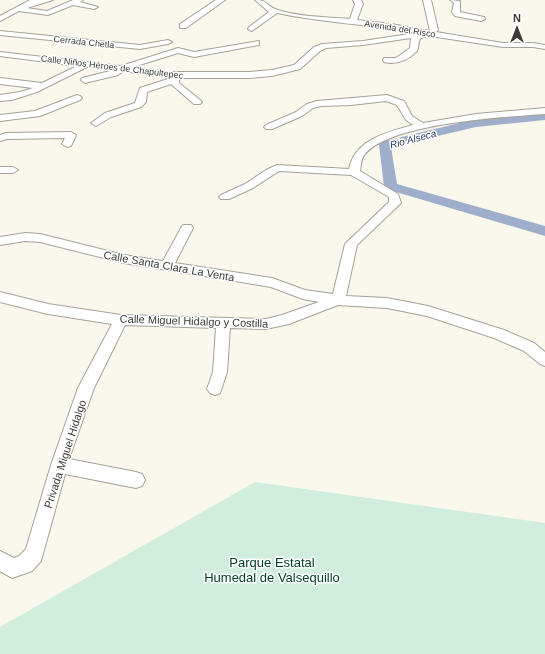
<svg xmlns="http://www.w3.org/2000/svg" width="545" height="654" viewBox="0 0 545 654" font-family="Arial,sans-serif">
<rect width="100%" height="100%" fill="#faf7ed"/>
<polygon fill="#d1eddd" points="255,482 545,523 545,654 0,654 0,627"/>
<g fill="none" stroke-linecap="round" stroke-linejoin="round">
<polygon fill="#9fafcb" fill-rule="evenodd" points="545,114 545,120 476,127 391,147 397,184 545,226 545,236 386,189 384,186 379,145 381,142 476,119"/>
<defs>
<g id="minor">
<polygon points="30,0 53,0 27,8 47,11 73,0 83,0 80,2 98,7 94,9 73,5 48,15 19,11 0,21 0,16"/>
<polygon points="216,0 225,0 186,28 180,28 180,24"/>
<path d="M255,0c12,0 11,5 20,9 23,8 51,8 75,10l5,-15 -2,-4h8l2,4 -6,16 34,4 39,7 -7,-31h8l7,30 -2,2 67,11h30l12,2v4l-12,-2h-30l-73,-11c-15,2 -9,4 -13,15 -9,9 -20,14 -33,11l-1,-2 1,-2h12l14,-10 1,-10 -48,7 -37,3 -6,3 -20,18 -28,7 -23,2h-70v5l21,17 2,2 -2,2h-6l-23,-20 -24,8 -1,10 -5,5 -30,10 -15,9 -5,-3 14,-10 30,-10 5,-15 31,-10 -48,-7 -5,4 -33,8 -4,-3 1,-2 32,-8 -27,-3 -50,25 -25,8 -12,1v-6l20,-3 13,-4 -33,-4v-6l42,5 35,-17 -77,-10v-4l121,14 57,-18 16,4 65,-11v4l-65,12 -16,-4 -45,14 33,5h83l23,-2 22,-5 20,-18 8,-3 41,-3 53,-8c-46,-9 -93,-10 -139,-20l-25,18 -4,-2 1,-2 20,-15z"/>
<polygon points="450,0 460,1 460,12 484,17 485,19 481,21 455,16 452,12 454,3"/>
<polygon points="0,31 140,45 168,40 172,42 168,44 140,49 0,35"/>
<polygon points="77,95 80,96 82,98 80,100 40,116 0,121 0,115 35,111"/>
<path d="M387,95l17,6 8,15 11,7 53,-9 69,-6v6c-41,3 -153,9 -180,40 -4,4 -4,11 -5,17l38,23 3,9 -44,42 -11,51 41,2 41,8 76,24 30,13 11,9v14l-5,-2 -16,-13 -30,-13 -67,-22 -40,-8 -49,-3 -49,19 -23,5 -36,-1 -3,44 -7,21 -5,2 -5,-2 -3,-4 6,-17 3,-44 -91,-3 -31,63 -25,71 67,13 6,2 3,6 -3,6 -6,2 -71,-14 -24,87 -9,10 -20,7 -12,-7v-20l14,7 5,-2 7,-7 25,-84 27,-77 34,-64 -64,-10 -48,-12v-10l48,12 73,11 145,4 16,-4 37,-13 -16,-3 -32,-12 -147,-24 -84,-21 -15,-1 -25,4v-8l25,-4 15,1 84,21 39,6 18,-33 2,-3h8l2,3 -18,35 97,15 33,12 28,4 12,-50 44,-42v-5l-38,-22 -72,-4 -26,17 -24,11h-8l-2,-2 2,-2 24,-11 21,-14 11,-5 72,4c6,-30 39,-37 64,-44l-7,-5 -9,-15 -11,-4 -35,4 -30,1 -8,2 -11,8 -30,13h-6l-2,-2 2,-2 30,-13 11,-8 10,-3z"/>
<polygon points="71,132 76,135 71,146 67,147 62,144 65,138 7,139 0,141 0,135 6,133"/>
<polygon points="0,167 13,167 18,170 13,173 0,173"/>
</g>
</defs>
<use href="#minor" stroke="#a5a299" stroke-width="2"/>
<use href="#minor" fill="#fff" fill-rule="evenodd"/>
</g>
<g text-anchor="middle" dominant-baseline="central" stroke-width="3" stroke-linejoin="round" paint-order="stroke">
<g font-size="9" fill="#3b3a36" stroke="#fff">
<text transform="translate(400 29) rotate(9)">Avenida del Risco</text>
<text transform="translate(84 42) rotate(6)">Cerrada Chetla</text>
<text transform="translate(112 67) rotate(7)">Calle Niños Héroes de Chapultepec</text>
</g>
<g font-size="10" font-style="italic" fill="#253a61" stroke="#fff">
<text transform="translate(413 139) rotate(-15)">Rio Alseca</text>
</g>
<g font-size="11" fill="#3b3a36" stroke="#fff">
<text transform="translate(169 266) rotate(10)">Calle Santa Clara La Venta</text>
<text transform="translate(194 321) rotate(2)">Calle Miguel Hidalgo y Costilla</text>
<text transform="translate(65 454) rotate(-72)">Privada Miguel Hidalgo</text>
</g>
<g font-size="13" fill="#034128" stroke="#fff">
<text x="272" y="562">Parque Estatal<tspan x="272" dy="15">Humedal de Valsequillo</tspan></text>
</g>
</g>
<g transform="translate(517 28)" stroke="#ffffff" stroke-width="3" paint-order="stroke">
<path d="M0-3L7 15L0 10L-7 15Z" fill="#3b3a36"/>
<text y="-6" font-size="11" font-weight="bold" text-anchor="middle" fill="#3b3a36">N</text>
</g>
</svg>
